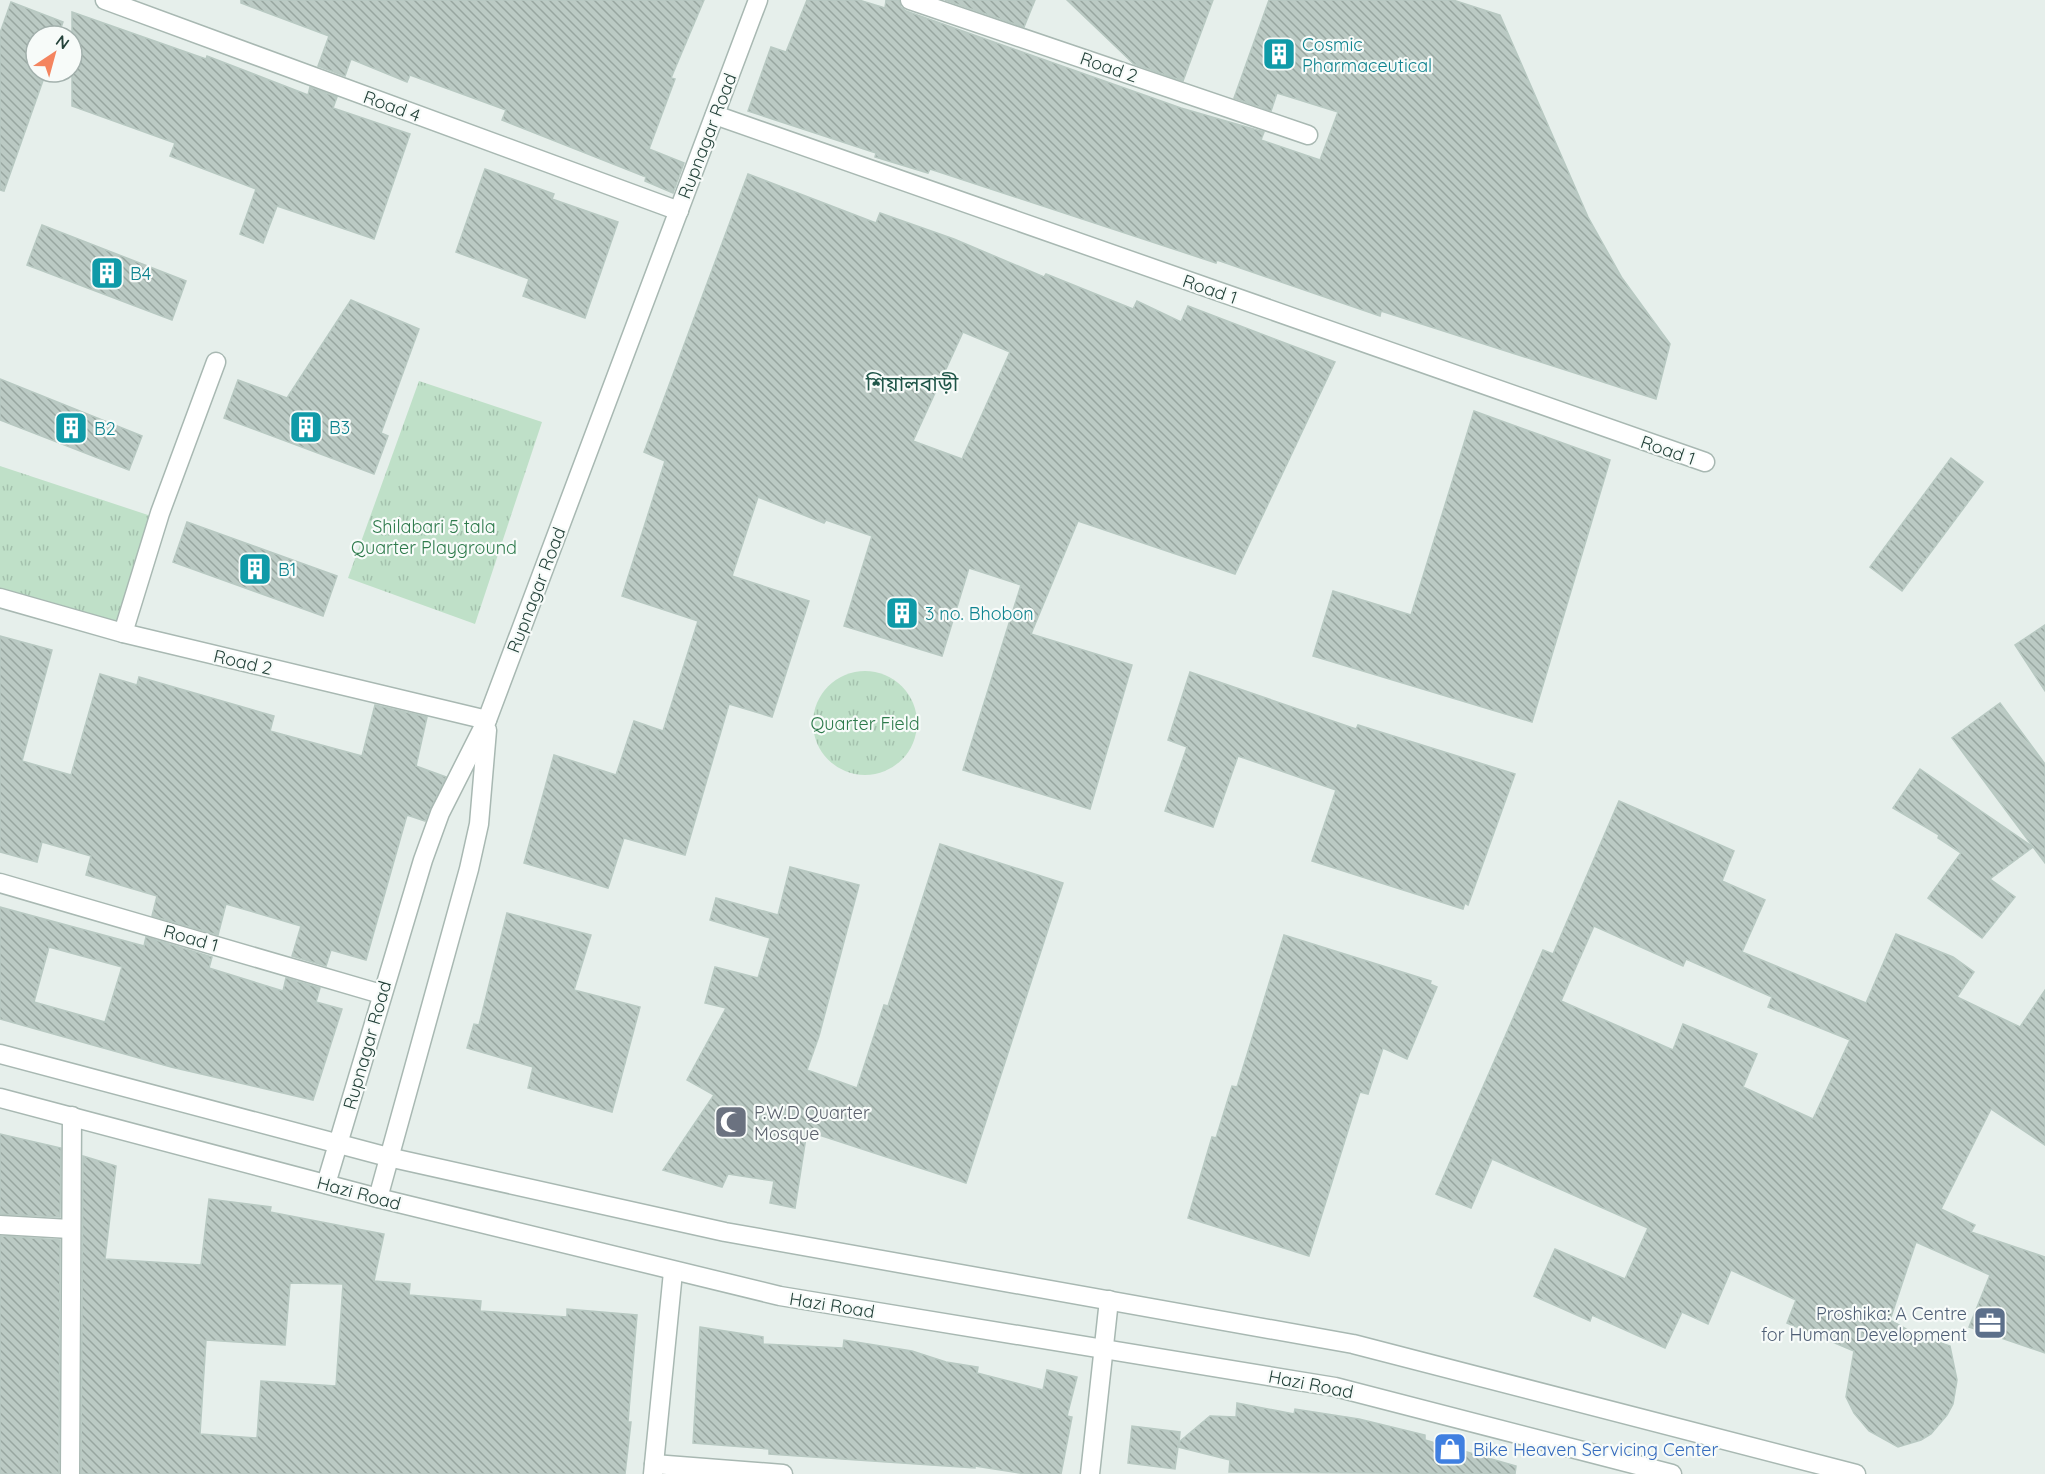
<svg xmlns="http://www.w3.org/2000/svg" width="2045" height="1474" viewBox="0 0 2045 1474" font-family="Quicksand,'Noto Sans Bengali',sans-serif">
<defs>
<pattern id="park-tufts" width="24" height="20" patternUnits="userSpaceOnUse" patternTransform="scale(1.5)"><rect width="24" height="20" fill="#bfe0c8"/><path d="M3 7l-1-3M5 7V3M7 7l1-3M15 17l-1-3M17 17v-4M19 17l1-3" fill="none" stroke="#a4c1ad"/></pattern>
<pattern id="building-back-hatch" width="6" height="6" patternUnits="userSpaceOnUse" patternTransform="scale(1.5)"><rect width="6" height="6" fill="#bbcac4"/><path d="M-1 5l2 2M0 0l6 6M5-1l2 2" fill="none" stroke="#98a6a0"/></pattern>
</defs>
<rect width="100%" height="100%" fill="#e6efeb"/>
<g fill="url(#park-tufts)">
<polygon points="419,381 542,422 475,624 348,578"/>
<polygon points="0,466 151,516 120,625 0,589"/>
<circle cx="865" cy="723" r="52"/>
</g>
<g fill="url(#building-back-hatch)" stroke="#b8c9c2" stroke-width="1.5" fill-rule="evenodd">
<polygon points="241,0 704,0 671,78 675,79 649,149 684,163 673,193 645,181 646,177 502,120 506,110 410,75 407,82 351,59 345,76 318,66 329,36 241,3"/>
<polygon points="807,0 859,0 885,8 886,0 899,0 901,7 906,11 1181,108 1264,132 1261,140 1320,160 1338,112 1277,93 1271,111 1234,98 1269,0 1453,0 1500,15 1588,217 1622,278 1670,344 1656,399 1381,311 1380,316 1217,260 1216,263 930,169 928,173 875,157 876,153 748,111 771,47 786,52"/>
<polygon points="945,0 1035,0 1024,27"/>
<polygon points="1067,0 1213,0 1183,81 1134,64"/>
<polygon points="11,2 63,22 58,36 36,36 36,72 46,72 4,191 0,190 0,33"/>
<polygon points="72,12 206,59 207,56 308,95 310,87 337,97 333,108 410,134 374,239 277,206 263,243 240,234 256,189 170,156 175,143 72,106"/>
<polygon points="485,169 554,194 552,199 618,222 585,318 523,296 529,279 456,252"/>
<path d="M748,174l128,49 4,-10 74,26 90,38 2,-3 87,35 4,-8 44,21 7,-16 147,56 -100,212 -157,-53 -47,113 101,31 -42,144 -127,-39 58,-185 -52,-17 -27,88 -98,-30 28,-90 -46,-16 -2,3 -66,-26 -26,79 77,25 -37,116 -43,-13 -44,151 -61,-17 -16,50 -84,-25 30,-108 62,20 18,-54 29,10 35,-110 -76,-25 43,-135 -21,-9zM963,332l47,20 -48,107 -49,-18z"/>
<polygon points="42,225 186,281 172,320 27,265"/>
<polygon points="351,300 419,329 381,433 388,436 374,474 224,418 238,380 287,398"/>
<polygon points="0,379 142,436 129,470 0,420"/>
<polygon points="1474,411 1610,460 1532,722 1313,656 1333,591 1411,615"/>
<polygon points="1951,458 1983,482 1902,591 1870,567"/>
<polygon points="187,522 337,576 323,616 173,562"/>
<polygon points="2045,625 2045,691 2015,645"/>
<polygon points="0,636 52,650 22,761 71,775 100,674 137,685 139,677 274,716 270,731 362,756 375,705 427,717 416,766 446,777 425,821 407,815 366,960 331,950 326,966 292,956 301,926 226,904 218,935 152,916 157,896 86,875 91,856 42,842 37,862 0,852"/>
<polygon points="1190,672 1356,729 1358,725 1515,774 1468,905 1465,903 1463,909 1312,861 1336,790 1238,756 1213,827 1165,811 1187,747 1168,740"/>
<polygon points="2000,703 2045,764 2045,863 1952,738"/>
<polygon points="1920,769 2033,847 1990,879 2015,897 1982,938 1928,898 1961,853 1938,838 1939,835 1893,808"/>
<path d="M1619,801l115,50 -12,30 43,19 -23,52 124,51 30,-69 57,23 21,15 -17,25 63,30 25,-37v155l-54,-36 -50,100 34,16 -4,7 74,25v96l-76,-26 21,-52 -74,-33 -26,78 25,14 35,12 7,34 -4,24 -6,11 -16,19 -10,6 -23,7 -29,-16 -15,-18 -8,-16 8,-46 -67,-28 9,-23 -65,-30 -23,54 -26,-12 -17,36 -73,-33 -2,6 -56,-25 21,-47 70,30 23,-51 -156,-69 -21,49 -35,-14 107,-244 10,4zM1594,926l89,40 3,-7 86,38 -4,10 82,33 -37,79 -70,-32 14,-33 -74,-30 -10,26 -112,-49z"/>
<polygon points="940,844 1063,883 966,1183 807,1131 795,1208 770,1203 774,1181 728,1174 722,1187 663,1170 714,1095 687,1080 726,1008 705,1003 715,967 758,978 770,938 710,920 716,898 778,915 790,867 859,885 819,1036 807,1070 857,1088 884,1005 888,1006"/>
<path d="M0,907l144,39 2,-9 66,20 -3,11 74,23 3,-13 34,10 -4,14 26,7 -29,91 -142,-33 -171,-48zM49,947l73,20 -17,55 -71,-20z"/>
<polygon points="507,913 591,935 574,990 640,1007 612,1112 528,1088 533,1067 467,1048 474,1024 479,1025"/>
<polygon points="1284,935 1431,981 1430,984 1437,987 1407,1059 1383,1048 1368,1094 1360,1092 1309,1256 1188,1218 1212,1137 1216,1138 1232,1086 1237,1087"/>
<polygon points="0,1134 61,1148 60,1217 0,1214"/>
<path d="M83,1156l33,10 -11,93 96,6 8,-66 62,8 -1,5 114,22 -10,47 36,3 -1,11 72,6 -1,10 87,6v-8l70,6 -9,107h3l-6,52h-544zM290,1283l53,1 -7,102 -75,-5 -4,57 -57,-4 6,-94 79,5z"/>
<polygon points="0,1236 60,1240 59,1474 0,1474"/>
<polygon points="700,1327 763,1337 763,1344 843,1348 844,1340 912,1351 946,1362 978,1367 977,1373 1043,1390 1047,1370 1077,1377 1067,1416 1072,1417 1061,1474 1026,1474 975,1466 975,1468 769,1454 769,1449 693,1443"/>
<polygon points="1237,1403 1294,1414 1295,1409 1359,1419 1425,1435 1425,1440 1516,1466 1515,1474 1229,1472 1230,1460 1178,1447 1175,1469 1128,1463 1132,1426 1180,1432 1179,1442 1210,1416 1236,1417"/>
</g>
<g fill="none" stroke-linecap="round" stroke-linejoin="round">
<defs>
<g id="minor">
<polyline points="105,0 679,211"/>
<polyline points="910,0 1308,135"/>
<polyline points="715,115 1705,462"/>
<polyline points="0,598 123,633 487,720"/>
<polyline points="123,633 160,513 216,362"/>
<polyline points="0,883 381,994"/>
<polyline points="0,1225 70,1229"/>
<polyline points="654,1464 783,1474"/>
<polyline points="70,1474 72,1116"/>
<polyline points="1090,1474 1109,1300"/>
</g>
<g id="tertiary">
<polyline points="0,1054 388,1157 725,1232 1353,1344 1856,1474"/>
<polyline points="0,1098 378,1198 780,1296 1335,1387 1672,1474"/>
<polyline points="326,1184 423,860 440,813 487,720 758,0"/>
<polyline points="378,1198 469,869 479,824 487,730"/>
<polyline points="653,1474 673,1272"/>
</g>
</defs>
<use href="#minor" stroke="#a8b8b2" stroke-width="21"/>
<use href="#tertiary" stroke="#a8b8b2" stroke-width="21"/>
<use href="#minor" stroke="#fff" stroke-width="18"/>
<use href="#tertiary" stroke="#fff" stroke-width="18"/>
</g>
<defs>
<symbol id="building-square" viewBox="-11 -11 22 22"><rect x="-9" y="-9" width="18" height="18" rx="4" fill="#0f9aa8" stroke="#f7fbf9"/><path d="M-4-6H4V6H1V3H-1V6H-4ZM-2.5-4.3h1.7v1.8h-1.7ZM.8-4.3h1.7v1.8H.8ZM-2.5-1h1.7V.8h-1.7ZM.8-1h1.7V.8H.8Z" fill="#fff"/></symbol>
<symbol id="mosque-square" viewBox="-11 -11 22 22"><rect x="-9" y="-9" width="18" height="18" rx="4" fill="#6b7280" stroke="#f7fbf9"/><path d="M3.5-4.9A6 6 0 1 0 3.5 4.9A5 5 0 1 1 3.5-4.9Z" fill="#fff"/></symbol>
<symbol id="office-square" viewBox="-11 -11 22 22"><rect x="-9" y="-9" width="18" height="18" rx="4" fill="#5c6f8a" stroke="#f7fbf9"/><path d="M-6-3h4V-5.5h4V-3h4V5H-6ZM-1-4.5V-3h2v-1.5ZM-6 0V1H6V0Z" fill="#fff"/></symbol>
<symbol id="shop-square" viewBox="-11 -11 22 22"><rect x="-9" y="-9" width="18" height="18" rx="4" fill="#3f7fe0" stroke="#f7fbf9"/><path d="M-5-2.5h2.3a2.7 3.5 0 0 1 5.4 0H5L5.5 6h-11ZM-1.5-2.5h3a1.5 2.3 0 0 0-3 0Z" fill="#fff"/></symbol>
</defs>
<g fill-rule="evenodd">
<use href="#building-square" x="1260" y="35" width="38" height="38"/>
<use href="#building-square" x="88" y="254" width="38" height="38"/>
<use href="#building-square" x="287" y="408" width="38" height="38"/>
<use href="#building-square" x="52" y="409" width="38" height="38"/>
<use href="#building-square" x="236" y="550" width="38" height="38"/>
<use href="#building-square" x="883" y="594" width="38" height="38"/>
<use href="#mosque-square" x="712" y="1103" width="38" height="38"/>
<use href="#office-square" x="1971" y="1304" width="38" height="38"/>
<use href="#shop-square" x="1431" y="1430" width="38" height="38"/>
</g>
<g text-anchor="middle" dominant-baseline="central" stroke-width="4.5" stroke-linejoin="round" paint-order="stroke">
<g font-size="18" fill="#0d838f" stroke="#f7fbf9" text-anchor="start">
<text x="1302" y="44">Cosmic<tspan x="1302" dy="21">Pharmaceutical</tspan></text>
<text x="130" y="273">B4</text>
<text x="329" y="427">B3</text>
<text x="94" y="428">B2</text>
<text x="278" y="569">B1</text>
<text x="925" y="613">3 no. Bhobon</text>
</g>
<g font-size="18" fill="#24423a" stroke="#f7fbf9">
<text transform="translate(1109 67) rotate(19)">Road 2</text>
<text transform="translate(392 106) rotate(20)">Road 4</text>
<text transform="translate(707 136) rotate(-69)">Rupnagar Road</text>
<text transform="translate(1210 289) rotate(19)">Road 1</text>
<text transform="translate(1668 450) rotate(19)">Road 1</text>
<text transform="translate(536 590) rotate(-69)">Rupnagar Road</text>
<text transform="translate(243 662) rotate(13)">Road 2</text>
<text transform="translate(191 938) rotate(16)">Road 1</text>
<text transform="translate(367 1045) rotate(-74)">Rupnagar Road</text>
<text transform="translate(359 1193) rotate(15)">Hazi Road</text>
<text transform="translate(832 1305) rotate(9)">Hazi Road</text>
<text transform="translate(1311 1384) rotate(11)">Hazi Road</text>
</g>
<g font-size="18" fill="#2d7a4b" stroke="#f7fbf9">
<text x="434" y="526">Shilabari 5 tala<tspan x="434" dy="21">Quarter Playground</tspan></text>
<text x="865" y="723">Quarter Field</text>
</g>
<g font-size="18" fill="#5b616d" stroke="#f7fbf9" text-anchor="start">
<text x="754" y="1112">P.W.D Quarter<tspan x="754" dy="21">Mosque</tspan></text>
</g>
<g font-size="18" fill="#4e5e75" stroke="#f7fbf9" text-anchor="end">
<text x="1967" y="1313">Proshika: A Centre<tspan x="1967" dy="21">for Human Development</tspan></text>
</g>
<g font-size="18" fill="#366cbe" stroke="#f7fbf9" text-anchor="start">
<text x="1473" y="1449">Bike Heaven Servicing Center</text>
</g>
<g font-size="21" fill="#1f5548" stroke="#f7fbf9">
<text x="912" y="383">শিয়ালবাড়ী</text>
</g>
</g>
<g transform="translate(54 54) rotate(36)"><circle r="28" fill="#f7fbf9" stroke="#a3b1ad" stroke-width="1.5"/>
<path d="M0-4.5L10 22L0 15L-10 22Z" fill="#f4845f"/>
<text y="-9" font-size="16" font-weight="bold" text-anchor="middle" fill="#24423a">N</text>
</g>
</svg>
